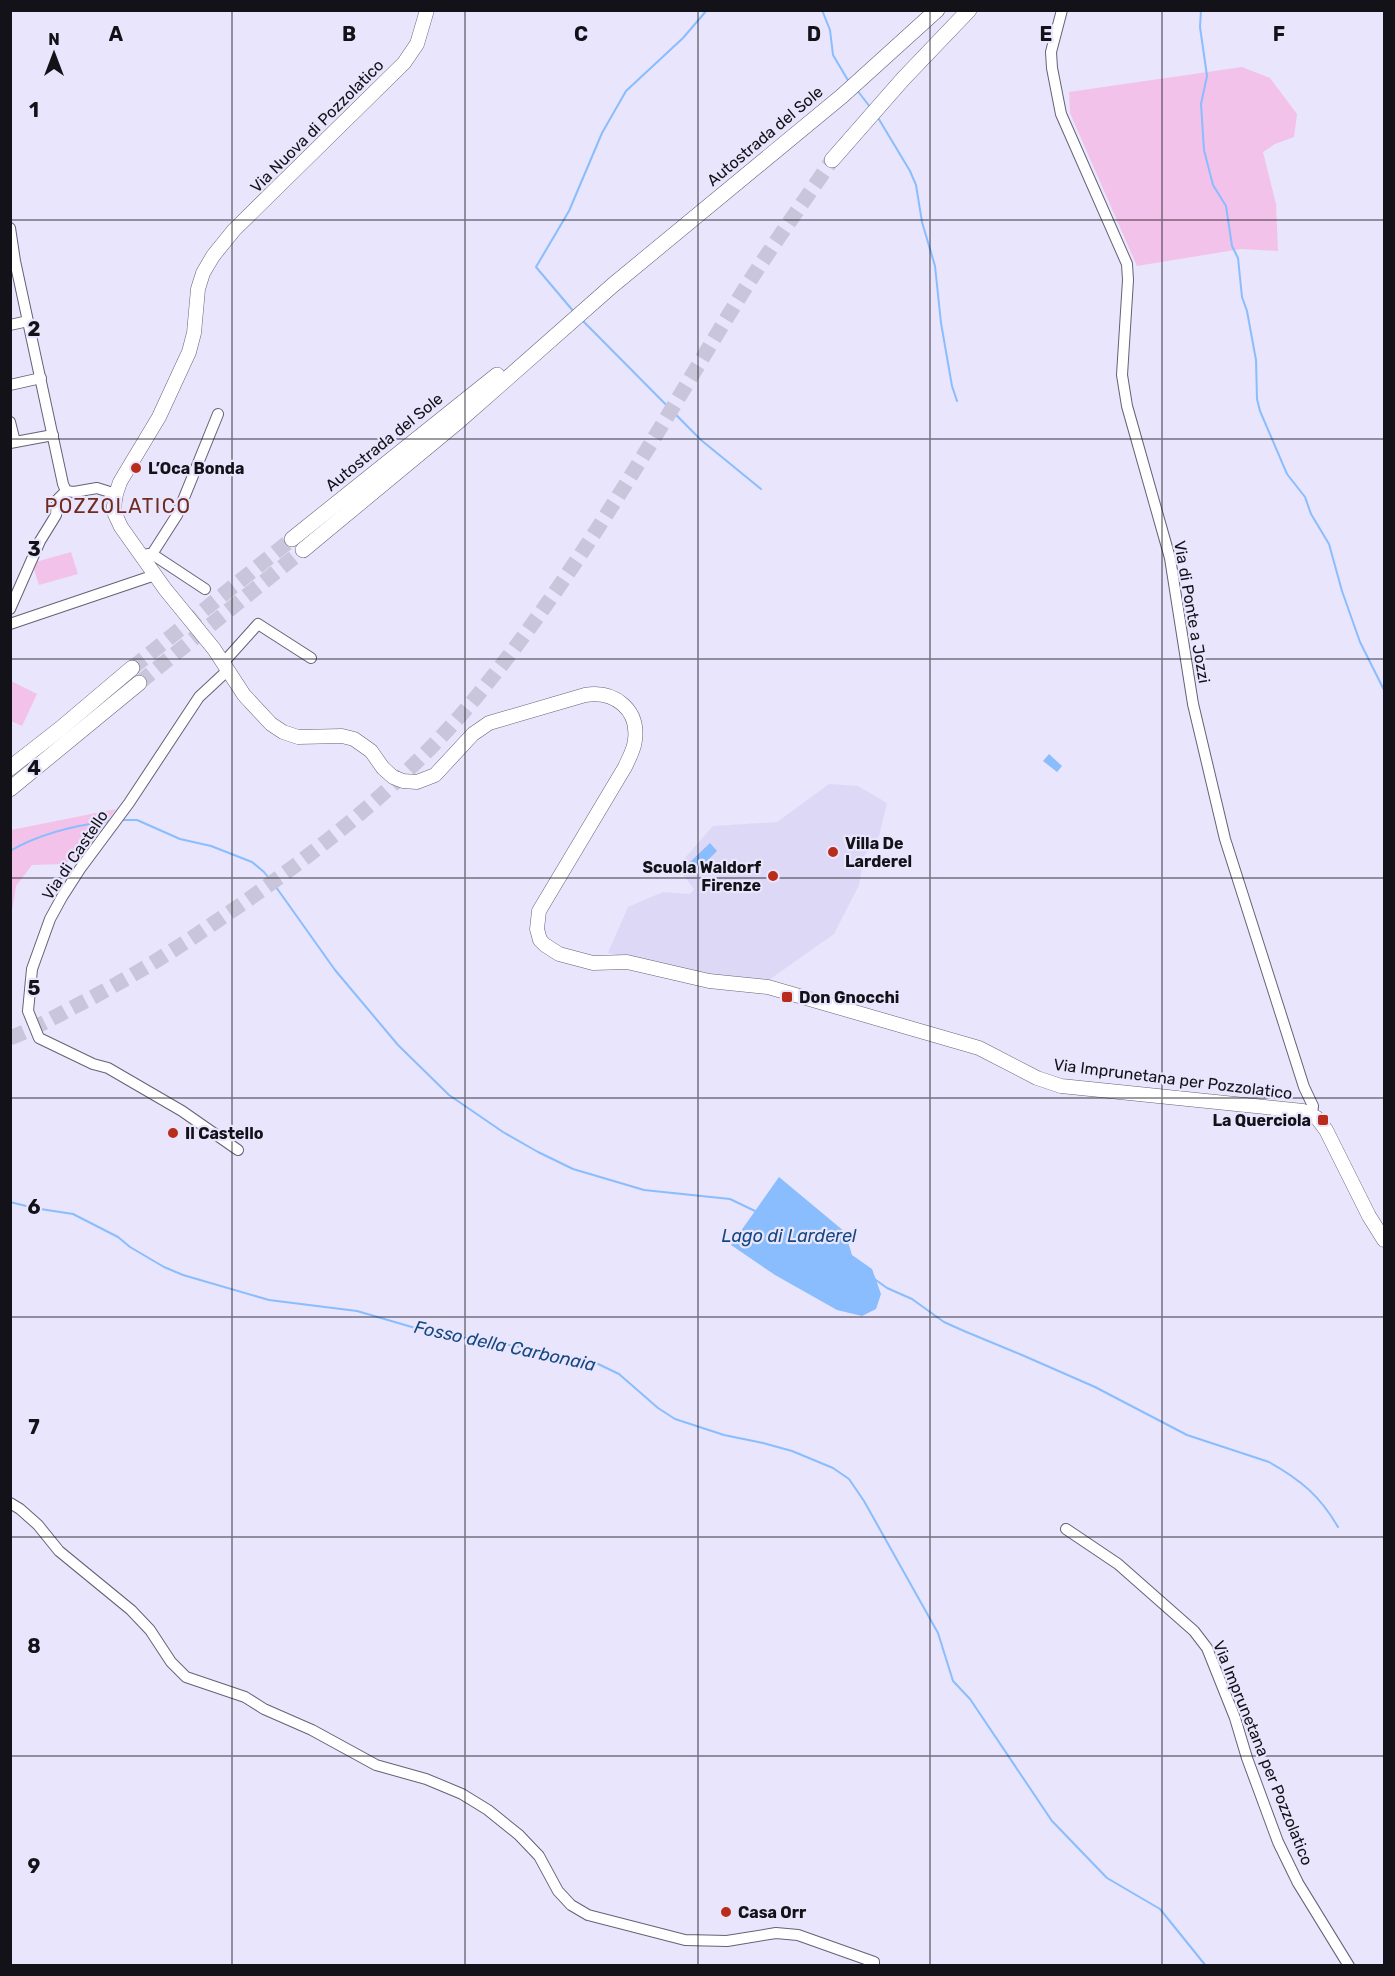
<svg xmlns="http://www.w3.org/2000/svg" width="1395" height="1976" viewBox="0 0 1395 1976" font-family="Rubik,sans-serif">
<rect width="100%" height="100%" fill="#e9e5fc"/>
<polygon fill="#ddd8f6" points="829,784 858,786 887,803 879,836 864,856 859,885 834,934 773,977 766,984 727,981 608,953 628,907 663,892 690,894 694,889 677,867 713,826 777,822"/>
<g fill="#f3c2ea">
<polygon points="1242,67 1270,78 1297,114 1294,137 1275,144 1263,152 1276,204 1278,251 1241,249 1137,266 1070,113 1069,92"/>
<polygon points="71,552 78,574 39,585 32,563"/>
<polygon points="11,681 37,694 22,726 11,721"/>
<polygon points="116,809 84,853 64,864 32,865 16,886 11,917 11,830"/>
</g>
<g fill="#89bdfe">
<polygon points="1049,754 1062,766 1057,772 1043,761"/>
<polygon points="710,843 717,851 697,871 689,863"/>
<polygon points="779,1177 845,1232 852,1255 872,1269 881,1294 876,1309 862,1316 837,1310 775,1275 731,1245"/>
</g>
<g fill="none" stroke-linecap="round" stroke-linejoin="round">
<g stroke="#89bdfe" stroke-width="2">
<polyline points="822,10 830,30 833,55 849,82"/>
<polyline points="1201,10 1200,27 1207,76 1201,104 1204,150 1213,185 1226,206 1232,246 1238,258 1242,297 1247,311 1256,360 1257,399 1260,411 1287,474 1305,497 1311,514 1329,544 1342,591 1360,642 1384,690"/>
<polyline points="857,90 870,107"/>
<polyline points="877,116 910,171 916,185 922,222 935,266 941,323 952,386 957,401"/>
<polyline points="574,312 536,267 569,211 602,133 626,91 683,38 707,10"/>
<polyline points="582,320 701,440 761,489"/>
<polyline points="122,820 137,820 180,839 211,846 252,862 264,872 276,887 335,970 398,1045 449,1095 503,1132 538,1152 573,1169 644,1190 730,1199 755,1211"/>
<path d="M10,851c29,-17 67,-26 100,-30"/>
<polyline points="10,1202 34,1208 73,1214 118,1237 130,1247 164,1267 183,1275 269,1300 357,1311 429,1332 539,1350 596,1363 619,1374 658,1408 675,1419 724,1435 763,1443 792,1451 833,1468 849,1479 864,1501 938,1633 953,1681 970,1699 1052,1821 1107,1878 1160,1909 1206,1966"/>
<path d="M873,1278l14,10 25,11 32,23 20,9 58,24 73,32 92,48 82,27c32,18 51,34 69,65"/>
<polyline points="10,1964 13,1966"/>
</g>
<g stroke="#c9c5da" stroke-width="15" stroke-dasharray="15 8" stroke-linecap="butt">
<polyline points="132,668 292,539"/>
<polyline points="139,683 303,550"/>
<path d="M10,1038c20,-8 38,-17 56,-27 52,-26 100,-55 148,-88 92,-62 181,-131 253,-215 106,-126 186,-270 272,-410 29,-47 62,-92 93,-138"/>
</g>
<defs>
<g id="minor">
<polyline points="1062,10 1051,52 1052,68 1061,114 1127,264 1128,280 1122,375 1127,406 1170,558 1193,704 1225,839 1304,1087 1313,1106 1312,1114"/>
<polyline points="10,228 15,261 63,484 66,491"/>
<polyline points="10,325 28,321"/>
<polyline points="10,385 41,378"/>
<polyline points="10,422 15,442"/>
<polyline points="10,443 53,435"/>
<polyline points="66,491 74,492 97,488 116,494"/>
<polyline points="148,554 152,554 205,589"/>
<polyline points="152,554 177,515 218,414"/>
<polyline points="10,609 40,541 56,515 57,500 66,491"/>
<polyline points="10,624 155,575"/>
<polyline points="223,663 258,624 311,658"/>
<polyline points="228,670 199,697 129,803 80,869 62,897 50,919 32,969 28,1011 39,1038 93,1064 108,1068 182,1111 238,1150"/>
<polyline points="10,1503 20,1509 38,1525 59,1551 131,1610 150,1630 171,1662 186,1677 245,1697 264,1709 312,1730 376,1765 426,1779 462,1794 488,1810 519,1835 539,1856 558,1891 571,1905 588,1915 685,1940 727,1941 776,1933 798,1935 874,1962 874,1966"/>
<polyline points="1066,1529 1118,1564 1194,1631 1207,1648 1235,1718 1247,1758 1278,1842 1298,1883 1349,1966"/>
</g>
<path id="major" d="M427,10l-10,34 -13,19 -170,167 -21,26 -10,17 -5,16 -4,44 -5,19 -30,65 -39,65 -4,12 -2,12v6l7,15 44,62 49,60 30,46 27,29 12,8 15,5 44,-1 12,3 17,12 12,17 10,9 10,4 14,1 18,-7 38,-41 16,-11 96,-28c29,-5 54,14 50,45 -1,10 -6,18 -10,27l-86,144 -2,18 3,11 5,5 14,9 34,9 34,-1 82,19 59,6 211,61 58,30 24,8 242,25 14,7 9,12 43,86 15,24"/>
<g id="highway">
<polyline points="832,160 903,79 969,10"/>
<polyline points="292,539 497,375"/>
<polyline points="303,550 460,420 613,285 842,96 937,10"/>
<polyline points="10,768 60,729 132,668"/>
<polyline points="10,789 139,683"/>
</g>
</defs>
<use href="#minor" stroke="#656276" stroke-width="12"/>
<use href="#major" stroke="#656276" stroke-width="15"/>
<use href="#highway" stroke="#656276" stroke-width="16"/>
<use href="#minor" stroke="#fff" stroke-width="10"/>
<use href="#major" stroke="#fff" stroke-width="14"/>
<use href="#highway" stroke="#fff" stroke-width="15"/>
</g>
<path fill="none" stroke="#131219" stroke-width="1.5" stroke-opacity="0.55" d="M232,10v1956M465,10v1956M698,10v1956M930,10v1956M1162,10v1956M10,220h1374M10,439h1374M10,659h1374M10,878h1374M10,1098h1374M10,1317h1374M10,1537h1374M10,1756h1374"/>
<g fill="#b92c1c" stroke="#e9e5fc" stroke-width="2">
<circle cx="136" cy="468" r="6"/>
<circle cx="833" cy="852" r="6"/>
<circle cx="773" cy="876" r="6"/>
<rect x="781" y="991" width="12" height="12" rx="3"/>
<rect x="1317" y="1114" width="12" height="12" rx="3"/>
<circle cx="173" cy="1133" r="6"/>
<circle cx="726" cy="1912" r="6"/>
</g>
<g text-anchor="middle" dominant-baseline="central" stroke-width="4.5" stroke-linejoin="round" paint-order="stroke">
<g font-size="16" fill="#131219" stroke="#e9e5fc">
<text transform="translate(317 126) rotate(-45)">Via Nuova di Pozzolatico</text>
<text transform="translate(765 136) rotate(-40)">Autostrada del Sole</text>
<text transform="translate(384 442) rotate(-39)">Autostrada del Sole</text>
<text transform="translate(1192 612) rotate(80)">Via di Ponte a Jozzi</text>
<text transform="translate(75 855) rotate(-56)">Via di Castello</text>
<text transform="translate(1173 1079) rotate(7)">Via Imprunetana per Pozzolatico</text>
<text transform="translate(1263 1753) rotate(68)">Via Imprunetana per Pozzolatico</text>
</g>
<g font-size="16" font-weight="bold" fill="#131219" stroke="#e9e5fc" text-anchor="start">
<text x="148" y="468">L’Oca Bonda</text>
<text x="845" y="843">Villa De<tspan x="845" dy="18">Larderel</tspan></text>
<text x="761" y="867" text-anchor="end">Scuola Waldorf<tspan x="761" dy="18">Firenze</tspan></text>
<text x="799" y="997">Don Gnocchi</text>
<text x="1311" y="1120" text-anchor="end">La Querciola</text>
<text x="185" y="1133">Il Castello</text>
<text x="738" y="1912">Casa Orr</text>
</g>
<g font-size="18" font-style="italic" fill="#154882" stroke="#e9e5fc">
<text x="789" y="1236">Lago di Larderel</text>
<text transform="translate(505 1346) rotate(12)">Fosso della Carbonaia</text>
</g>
<g font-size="20" letter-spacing="1.5" fill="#702b21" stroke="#e9e5fc">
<text x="118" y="506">POZZOLATICO</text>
</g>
</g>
<g font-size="20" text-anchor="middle" font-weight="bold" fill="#131219" stroke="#e9e5fc" stroke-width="4.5" stroke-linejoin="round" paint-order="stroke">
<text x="116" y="41">A</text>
<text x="349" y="41">B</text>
<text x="581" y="41">C</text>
<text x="814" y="41">D</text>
<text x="1046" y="41">E</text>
<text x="1279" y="41">F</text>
<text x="34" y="117">1</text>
<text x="34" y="336">2</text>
<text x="34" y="556">3</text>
<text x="34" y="775">4</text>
<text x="34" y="995">5</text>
<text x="34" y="1214">6</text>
<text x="34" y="1434">7</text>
<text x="34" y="1653">8</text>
<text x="34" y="1873">9</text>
</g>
<rect width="1395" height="1976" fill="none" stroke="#131219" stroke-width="24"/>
<g transform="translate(54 54)" stroke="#e9e5fc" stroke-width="4.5" paint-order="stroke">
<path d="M0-4.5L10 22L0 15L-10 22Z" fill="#131219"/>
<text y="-9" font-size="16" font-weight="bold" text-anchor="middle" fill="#131219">N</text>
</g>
</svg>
